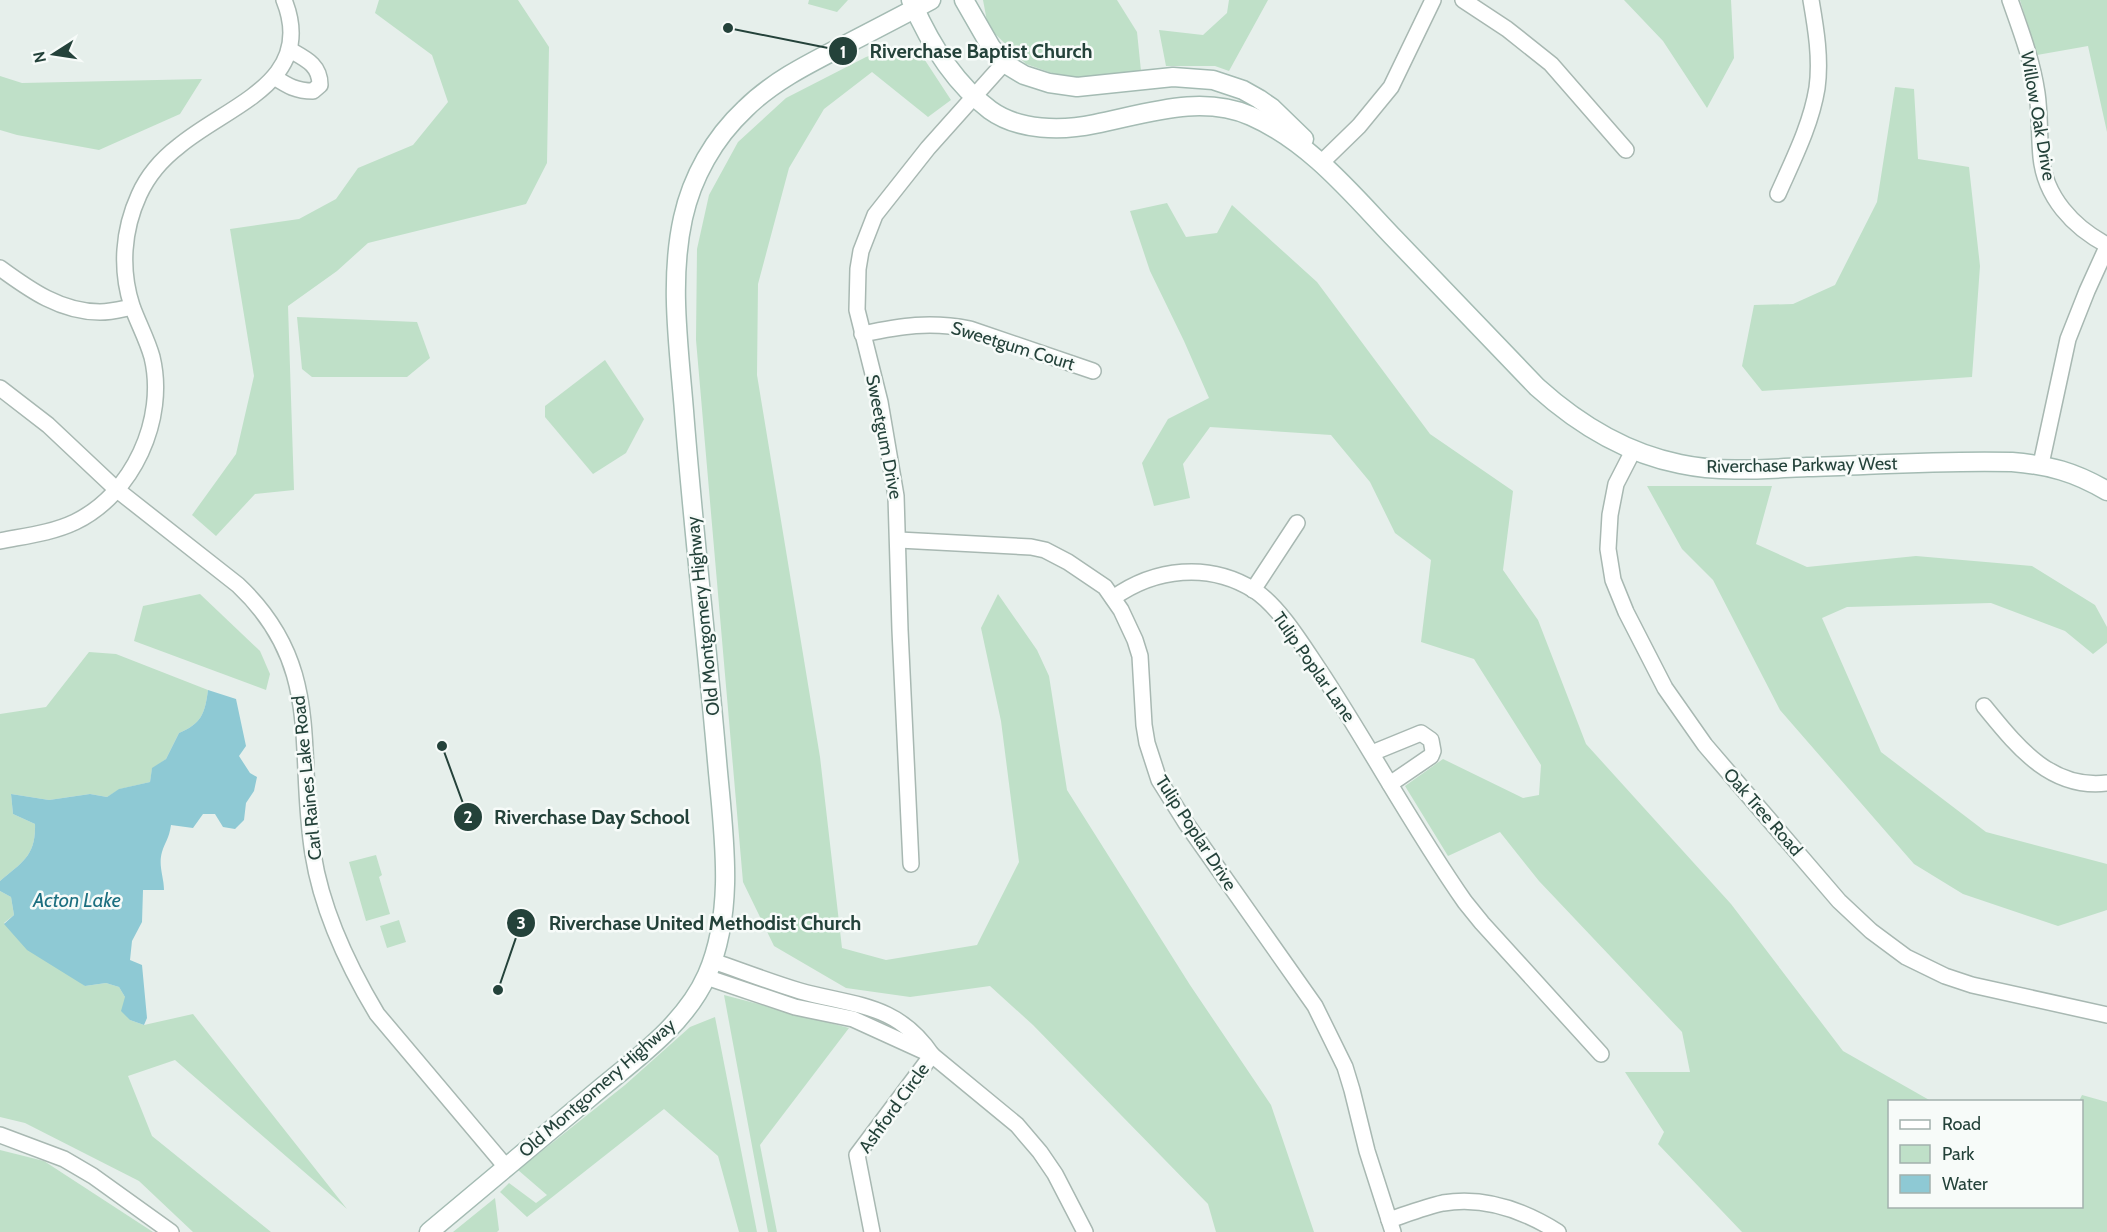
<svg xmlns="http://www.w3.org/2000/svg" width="2107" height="1232" viewBox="0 0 2107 1232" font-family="Cabin,sans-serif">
<rect width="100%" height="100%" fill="#e6efeb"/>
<g fill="#bfe0c8">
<polygon points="379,0 518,0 549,47 547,163 526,204 368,243 337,271 288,306 294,490 255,494 216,536 192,515 236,454 254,376 230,229 299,219 336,199 358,168 413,145 448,102 432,55 375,13"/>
<polygon points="809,0 848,0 837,12 808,4"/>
<polygon points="983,0 1117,0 1137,32 1141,71 1106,77 1069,79 1026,64 988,27"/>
<polygon points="1229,0 1268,0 1229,71 1215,66 1166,66 1159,30 1203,35 1227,13"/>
<polygon points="1624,0 1731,0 1734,58 1707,108 1663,41"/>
<polygon points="2020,0 2107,0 2107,132 2088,46 2037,55"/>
<polygon points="900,46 917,48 951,100 928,117 872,72 824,109 789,168 758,284 757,375 820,757 842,948 886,960 977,945 1019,862 1001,721 981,628 998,594 1037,650 1049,676 1067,790 1190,985 1271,1105 1314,1232 1216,1232 1208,1204 1033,1025 990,986 910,997 846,988 774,946 743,882 696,340 697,249 709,195 738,142 786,98 866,57"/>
<polygon points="0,76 22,83 202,79 180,114 99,150 17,135 0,130"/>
<polygon points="1895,87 1914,89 1918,159 1969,167 1980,266 1972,377 1762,391 1742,366 1754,305 1793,304 1835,285 1877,202"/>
<polygon points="1167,203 1186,237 1217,233 1232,205 1317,282 1430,434 1513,491 1503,570 1538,620 1586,744 1731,904 1843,1051 1931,1101 1890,1102 1890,1206 2082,1206 2082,1102 2079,1101 2082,1095 2107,1102 2107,1232 1742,1232 1658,1144 1664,1132 1625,1072 1690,1072 1682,1032 1539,881 1500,832 1448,856 1405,786 1443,759 1523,798 1539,795 1541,765 1474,659 1421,642 1431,560 1395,533 1370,482 1331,435 1210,427 1183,464 1190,498 1154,506 1142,463 1168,419 1209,398 1184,341 1150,271 1130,211"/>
<polygon points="297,317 417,322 430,358 407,377 312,377 302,369"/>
<polygon points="605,360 644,419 626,453 593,474 545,417 545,406"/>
<polygon points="1647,486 1772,486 1756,544 1807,567 1916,556 2032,566 2095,605 2107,627 2107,643 2093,654 2065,631 1991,603 1847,607 1822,618 1881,752 1986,832 2107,864 2107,910 2058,926 1963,894 1914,864 1780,710 1713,580 1682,549"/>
<polygon points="200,594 260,651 270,674 266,690 134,641 143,606"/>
<path d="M89,652l27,2 92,36c-3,24 -7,34 -29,43l-13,26 -14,10 -2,13 -30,7 -13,8 -17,-3 -41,6 -38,-6 2,20 22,10c1,32 -13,38 -35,57v-167l46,-7z"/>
<polygon points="376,855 382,875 379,877 390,914 366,921 349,862"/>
<polygon points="0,891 11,897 14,915 4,923 85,986 106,983 119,987 125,997 130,1020 144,1025 193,1014 347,1209 175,1060 128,1076 152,1136 271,1232 193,1232 139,1181 25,1123 0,1117"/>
<polygon points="399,920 406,942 387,948 380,926"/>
<polygon points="724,995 849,1028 760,1145 777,1232 768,1232"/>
<polygon points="715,1017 757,1232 739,1232 718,1156 664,1109 527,1217 500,1192 509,1183 536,1203 547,1195 518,1170 625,1085 690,1027"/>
<polygon points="0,1150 44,1161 153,1232 0,1232"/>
<polygon points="495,1198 499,1230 497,1232 453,1232"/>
</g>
<path fill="#8ec9d4" d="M208,690l28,9 10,47 -7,10 11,17 7,4 -3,14 -8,12 -2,17 -9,9 -12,-2 -8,-13h-12l-10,14 -22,-3c-2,14 -6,17 -9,27 -4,14 2,25 2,38h-21l-1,32 -10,19 -2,19 12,5 5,53 -3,7 -14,-5 -9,-9 4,-14 -6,-10 -13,-4 -21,3 -58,-36 -23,-26 10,-9 -3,-18 -11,-6v-10c22,-19 36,-25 35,-57l-22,-10 -2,-20 38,6 41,-6 17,3 12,-8 31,-7 2,-14 14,-9 13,-26c22,-9 26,-19 29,-43z"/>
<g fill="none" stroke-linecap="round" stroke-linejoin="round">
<defs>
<g id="street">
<polyline points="1463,0 1507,29 1551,64 1626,150"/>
<path d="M2010,0c11,31 22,60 27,93 3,21 2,43 4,64 4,40 32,70 66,88"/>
<path d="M274,77c14,9 22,14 39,14l7,-6c0,-20 -14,-26 -30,-35"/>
<polyline points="1322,162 1359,126 1391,87 1433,0"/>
<path d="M1778,194c15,-34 33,-69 39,-106 4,-29 -1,-59 -6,-88"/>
<path d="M0,268c30,22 61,44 100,44 11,0 22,-3 32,-5"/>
<path d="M862,334c40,-8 67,-13 108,-5l123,42"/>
<path d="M0,388l48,37 68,64 122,96c87,82 58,164 75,269 9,57 34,110 64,160l129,153"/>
<polyline points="1634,449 1616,484 1610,515 1608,549 1613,580 1626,612 1665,688 1705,745 1839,901 1871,931 1906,957 1945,976 1972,985 2107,1015"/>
<polyline points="2041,464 2068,339 2087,291 2107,247"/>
<polyline points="899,540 1031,547 1045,550 1068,562 1105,587 1121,610 1135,640 1140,656 1144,725 1147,743 1159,780 1186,823 1315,1006 1345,1067 1352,1090 1367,1151 1393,1232"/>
<path d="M0,541c25,-5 52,-8 75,-19 58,-28 92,-103 77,-165 -5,-18 -14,-34 -20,-51 -12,-37 -9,-76 7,-111 9,-20 23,-36 40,-49 49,-41 138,-64 105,-146"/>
<polyline points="1253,590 1297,523"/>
<path d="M1113,598c42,-30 96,-36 141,-8 26,17 49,56 66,81 50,76 93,157 145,231l17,21 119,131"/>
<path d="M1984,706c32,39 66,84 123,77"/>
<polyline points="1372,753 1421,733 1431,740 1433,751 1431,756 1390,784"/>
<polyline points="911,864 900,630 896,496 880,402 857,310 858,269 861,251 875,215 928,148 1004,63"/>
<path d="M713,961c29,10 57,21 87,30 54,15 97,12 132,64"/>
<polyline points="706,977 795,1007 853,1019 932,1055 1017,1125 1040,1152 1055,1174 1085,1232"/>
<polyline points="0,1135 64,1159 93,1176 171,1232"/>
<path d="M1389,1220c18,-6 36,-13 54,-17 42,-7 80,7 115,29"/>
<polyline points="872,1232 857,1155 932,1055"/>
</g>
<g id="secondary">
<path d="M911,0c17,40 43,83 79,110 29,21 72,21 105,14 51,-10 105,-30 156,-8 59,26 101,78 144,123 48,50 95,99 142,148 41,37 88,66 143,77 42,9 85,5 127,3 68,-2 137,-7 205,-5 37,3 63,10 95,29"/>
<polyline points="964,0 991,47 1004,63 1024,75 1049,83 1077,87 1173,77 1213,80 1243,90 1259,99 1272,108 1304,139"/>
<path d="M429,1232c53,-45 107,-89 160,-134 42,-36 95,-71 118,-123 29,-67 16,-144 10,-214 -10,-117 -24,-233 -33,-350 -5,-63 -15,-130 -1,-193 9,-41 31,-80 62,-109 28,-28 65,-46 100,-64 29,-15 58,-30 86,-45"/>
</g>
</defs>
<use href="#street" stroke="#a8b8b2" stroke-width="18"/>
<use href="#secondary" stroke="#a4bbb3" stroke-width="21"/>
<use href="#street" stroke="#fff" stroke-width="15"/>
<use href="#secondary" stroke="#fff" stroke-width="18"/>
</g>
<g text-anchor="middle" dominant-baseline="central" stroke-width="5" stroke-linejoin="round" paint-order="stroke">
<g font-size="18" fill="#24423a" stroke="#f7fbf9">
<text transform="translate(2038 116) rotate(80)">Willow Oak Drive</text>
<text transform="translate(1013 346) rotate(17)">Sweetgum Court</text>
<text transform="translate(884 437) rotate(79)">Sweetgum Drive</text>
<text transform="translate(1802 465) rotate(-1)">Riverchase Parkway West</text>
<text transform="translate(703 616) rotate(-96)">Old Montgomery Highway</text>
<text transform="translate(1314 667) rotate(55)">Tulip Poplar Lane</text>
<text transform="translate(307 778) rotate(-96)">Carl Raines Lake Road</text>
<text transform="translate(1763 812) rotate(49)">Oak Tree Road</text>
<text transform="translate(1196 833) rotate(57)">Tulip Poplar Drive</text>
<text transform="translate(597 1088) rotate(-41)">Old Montgomery Highway</text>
<text transform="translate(894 1108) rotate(-54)">Ashford Circle</text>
</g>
<g font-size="20" font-style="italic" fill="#1c6f80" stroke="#f7fbf9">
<text x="77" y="900">Acton Lake</text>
</g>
</g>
<path fill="none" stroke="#24423a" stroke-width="2" d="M728 28L843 51M442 746L468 817M498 990L521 923"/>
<g fill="#24423a" stroke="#f7fbf9" stroke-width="2">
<circle cx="728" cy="28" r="6"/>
<circle cx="442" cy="746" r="6"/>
<circle cx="498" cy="990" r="6"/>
<circle cx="843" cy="51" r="15"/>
<circle cx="468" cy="817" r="15"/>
<circle cx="521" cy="923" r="15"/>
</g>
<g font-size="18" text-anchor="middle" font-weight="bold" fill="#fff">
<text x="843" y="58">1</text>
<text x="468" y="823">2</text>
<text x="521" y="929">3</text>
</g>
<g font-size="20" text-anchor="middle" font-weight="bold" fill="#24423a" stroke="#f7fbf9" stroke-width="5" stroke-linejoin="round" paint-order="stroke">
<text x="981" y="58">Riverchase Baptist Church</text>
<text x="592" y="824">Riverchase Day School</text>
<text x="705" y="930">Riverchase United Methodist Church</text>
</g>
<rect x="1888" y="1100" width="195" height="108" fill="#f7fbf9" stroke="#a3b1ad" stroke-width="1.5"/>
<rect x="1900" y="1120" width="30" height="9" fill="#ffffff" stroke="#a3b1ad" stroke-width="1.5"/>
<text x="1942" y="1130" font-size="18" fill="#24423a">Road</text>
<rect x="1900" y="1145" width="30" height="18" fill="#bfe0c8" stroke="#a3b1ad" stroke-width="1.5"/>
<text x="1942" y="1160" font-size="18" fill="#24423a">Park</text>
<rect x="1900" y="1175" width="30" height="18" fill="#8ec9d4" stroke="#a3b1ad" stroke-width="1.5"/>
<text x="1942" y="1190" font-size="18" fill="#24423a">Water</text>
<g transform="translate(54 54) rotate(258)" stroke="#f7fbf9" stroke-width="4.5" paint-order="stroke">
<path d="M0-4.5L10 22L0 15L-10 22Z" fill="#24423a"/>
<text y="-9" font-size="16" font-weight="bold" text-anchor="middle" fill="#24423a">N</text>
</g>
</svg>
